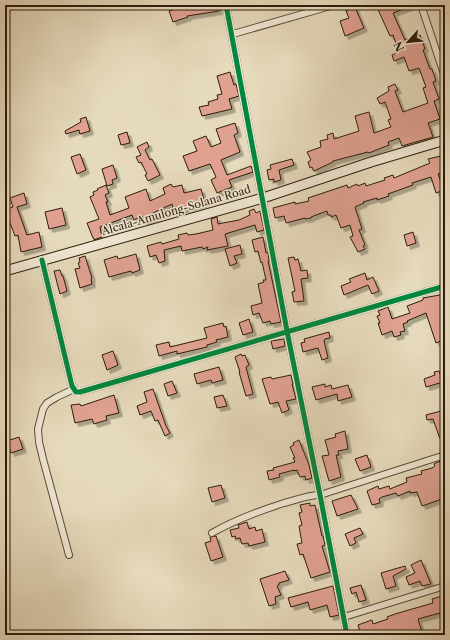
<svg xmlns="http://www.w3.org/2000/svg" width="450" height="640" viewBox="0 0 450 640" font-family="'Libre Caslon Text',serif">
<defs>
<filter id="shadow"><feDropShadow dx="3.5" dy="3.5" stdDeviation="0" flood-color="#0004"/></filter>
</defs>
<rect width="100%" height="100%" fill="#e6dabc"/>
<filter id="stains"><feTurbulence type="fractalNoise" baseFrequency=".005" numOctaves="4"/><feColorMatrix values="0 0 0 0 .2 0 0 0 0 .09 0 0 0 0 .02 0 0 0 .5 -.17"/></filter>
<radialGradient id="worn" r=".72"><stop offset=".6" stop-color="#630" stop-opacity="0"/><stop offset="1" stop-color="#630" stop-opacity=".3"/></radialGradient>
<g fill="#e0a191" stroke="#2c1c0c" filter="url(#shadow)">
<polygon points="196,5 218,5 219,11 187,16 188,17 173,22 169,11 184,6 184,7"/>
<polygon points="376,5 414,5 393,13 405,40 420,35 425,49 423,50 430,69 432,69 436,81 433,82 439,99 434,101 440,119 428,123 433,137 402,146 399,138 388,142 389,145 369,153 368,152 333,161 333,162 314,171 312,167 310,168 308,162 311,160 307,152 321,147 320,141 328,139 327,135 333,133 334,139 359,131 355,116 369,112 374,133 391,127 388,120 391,119 385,102 380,104 377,98 389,91 388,87 395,84 398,90 395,91 403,112 428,103 423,88 426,87 419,68 409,71 404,57 394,61 392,55 399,52 393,35 390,36"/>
<polygon points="355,7 364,28 345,36 340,21 349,18 346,11"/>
<polygon points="230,72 234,85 236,84 239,96 229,99 232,109 202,116 199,107 209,105 208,102 218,99 217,95 222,94 217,76"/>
<polygon points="86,117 90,131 80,134 79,130 66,134 65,131 81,122 80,119"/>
<polygon points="235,123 238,133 234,135 240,152 221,160 227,175 251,166 253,172 229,180 232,187 217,193 211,180 216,177 210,164 189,171 183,156 197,151 193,141 206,136 211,147 221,143 216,129"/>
<polygon points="127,132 130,143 121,145 118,135"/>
<polygon points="147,142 149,147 145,150 150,160 152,159 160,175 148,181 145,175 147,174 141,162 139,163 136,157 141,155 137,147"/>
<polygon points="80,154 86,170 77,174 71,157"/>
<polygon points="445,155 445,172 438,174 444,190 436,193 431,177 412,183 413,185 388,194 389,196 377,200 377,198 363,202 364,203 355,207 362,229 359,230 365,245 363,246 365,249 358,252 350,237 353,236 350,225 341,228 336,215 331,217 331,215 328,215 327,211 311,217 311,218 305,219 305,218 286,223 284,216 275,218 273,208 295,202 295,204 309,201 308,198 347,185 348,188 357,184 358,186 365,183 366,186 385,180 384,178 393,175 394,178 430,163 428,159"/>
<polygon points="292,159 294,165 279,170 281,180 274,182 274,179 269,180 267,170 271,169 270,165"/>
<polygon points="113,165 117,178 112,180 113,184 107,186 102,169"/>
<polygon points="171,184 173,187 182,185 184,193 201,189 205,203 174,212 172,204 153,213 155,217 145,222 142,216 134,220 132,215 100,227 102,237 94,240 94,238 93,238 87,223 99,219 90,197 94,195 93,192 98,190 97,189 106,185 109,193 105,195 108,202 106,202 110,215 129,208 125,197 146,189 150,201 165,194 163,188"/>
<polygon points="24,193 27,204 17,207 27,235 39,232 42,247 21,252 18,235 15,236 5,210 13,207 10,198"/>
<polygon points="62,208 66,225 49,229 45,212"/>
<polygon points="254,209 256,213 260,211 264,230 257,232 255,225 225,234 228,246 207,250 208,247 203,249 202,247 182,251 181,246 164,250 165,261 159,263 156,255 150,257 147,246 161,242 162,244 179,239 178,235 187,233 188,235 196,234 213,230 211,219 217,217 218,224 223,223 239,220 250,215 249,211"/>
<polygon points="413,232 416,243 407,246 404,235"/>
<polygon points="263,237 266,253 268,252 269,261 268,261 281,322 271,324 270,321 263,323 259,313 253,315 251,306 262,303 258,284 264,282 263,280 266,280 262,262 261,263 258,251 255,252 252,240"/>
<polygon points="240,245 242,254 234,256 237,263 230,266 225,249"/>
<polygon points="136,254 140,270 132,273 131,271 109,277 104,260 117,256 118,259"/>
<polygon points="85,256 92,278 91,279 92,284 80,288 75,269 80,268 78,263 80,262 79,258"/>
<polygon points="294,257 295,260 298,259 301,271 307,270 308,278 301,279 304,301 294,302 292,292 295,291 288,258"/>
<polygon points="60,270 62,276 63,276 67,291 60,294 54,271"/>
<polygon points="365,273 367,280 373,277 379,291 372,294 368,285 344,295 341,286 351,282 349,279"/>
<polygon points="445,294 445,335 441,336 443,340 436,343 426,313 407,321 408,322 403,324 405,331 400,332 401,335 394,337 392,331 382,335 378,323 380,323 377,316 380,315 378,311 388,307 392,319 410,313 407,306 423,300 423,298"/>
<polygon points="249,319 253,332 243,335 239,323"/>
<polygon points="223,323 224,327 226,326 228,337 216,340 217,342 207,345 207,347 177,354 177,351 159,356 156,345 169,342 170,347 207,338 204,328"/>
<polygon points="329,332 330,338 325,339 324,341 328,358 322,360 318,348 303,352 301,343 305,342 304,339"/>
<polygon points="284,339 285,346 273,349 271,341"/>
<polygon points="113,351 118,365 107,370 102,355"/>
<polygon points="241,354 242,356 245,355 249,365 246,367 253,394 246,396 239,372 240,372 235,357"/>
<polygon points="219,367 223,380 212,383 211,380 197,384 194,374"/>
<polygon points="439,371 443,382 426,387 424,379 435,375 434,372"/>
<polygon points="291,375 293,384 292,384 296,399 286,401 289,410 282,413 278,402 270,404 262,379 271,377 272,379"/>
<polygon points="172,381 177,393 168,396 164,384"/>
<polygon points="325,384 325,387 331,385 332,389 348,385 352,397 338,401 337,394 316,400 312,387"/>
<polygon points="153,389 166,426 170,433 165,436 158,420 155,421 151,411 140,415 137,406 147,402 144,392"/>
<polygon points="114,395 119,413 106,416 107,420 94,424 92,419 75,423 71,405 80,404 81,406"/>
<polygon points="223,395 227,406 217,408 214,397"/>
<polygon points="445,410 445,416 440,417 445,416 445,437 440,439 433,419 427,420 426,415"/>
<polygon points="345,431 348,449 338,451 339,455 336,455 341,477 329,481 322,456 329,455 325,440 336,437 335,434"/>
<polygon points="19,437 23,449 11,453 7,441"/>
<polygon points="299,440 309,465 312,478 306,480 305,476 300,477 297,470 294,471 294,470 279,474 280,477 269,480 267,471 274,470 273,468 295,462 293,458 295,458 290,447 294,445 293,443"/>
<polygon points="367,455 371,467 360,471 355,459"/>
<polygon points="440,461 440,463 445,461 445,498 422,506 417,492 410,493 410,491 398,496 396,493 382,497 379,499 380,503 372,505 367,491 378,486 379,489 389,486 390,489 407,482 406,478 422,474 421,471 432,468 435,466 434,464"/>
<polygon points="221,485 225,498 212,502 208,488"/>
<polygon points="351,495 358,509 337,516 332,501"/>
<polygon points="310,503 310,506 315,505 322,536 323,536 325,545 322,546 330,572 311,578 303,554 300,555 297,544 302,543 299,526 302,525 299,513 302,512 300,505"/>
<polygon points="247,522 249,529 255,527 256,531 262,529 265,542 249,546 248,543 242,544 240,538 236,539 235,536 232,537 230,530 239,528 238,525"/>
<polygon points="360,528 363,534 354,538 356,543 350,546 345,534"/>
<polygon points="216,536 223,557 211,561 205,543 211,541 210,537"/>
<polygon points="421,560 431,584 422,586 420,581 409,585 406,577 415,573 411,565"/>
<polygon points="405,566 406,569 393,576 396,586 386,589 381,573"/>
<polygon points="285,571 289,580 279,583 279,585 277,586 281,595 275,597 276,604 269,606 260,579"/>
<polygon points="361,585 366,600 359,602 356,592 352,594 350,588"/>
<polygon points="333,586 339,615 330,617 327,605 310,610 308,602 291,607 288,598"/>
<polygon points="445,595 445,625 443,625 440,613 418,619 423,635 361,635 358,625 372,620 373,624 388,619 387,617 395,614 433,603 432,599"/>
</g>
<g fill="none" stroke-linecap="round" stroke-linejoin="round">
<defs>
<g id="street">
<polyline points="226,5 287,331 320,495 347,635"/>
<polyline points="421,5 445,77"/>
<polyline points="233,34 334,5"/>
<polyline points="42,260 72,386 76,392 80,392 445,286"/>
<path d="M212,533c23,-13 47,-22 72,-30 12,-3 24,-8 36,-8l125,-40"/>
<polyline points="69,555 43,459 39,442 38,429 43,409 47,403 57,397 74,389"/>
<polyline points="344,617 445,586"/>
</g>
<polyline id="secondary" points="5,271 263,198 371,162 445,140"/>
</defs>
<use href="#street" stroke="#5a4c38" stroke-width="8"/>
<use href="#secondary" stroke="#2c1c0c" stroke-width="11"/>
<use href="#street" stroke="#efe7d3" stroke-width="6"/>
<use href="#secondary" stroke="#efe7d3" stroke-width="9"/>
<defs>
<g id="cycleway">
<polyline points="226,5 287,331 320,495 347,635"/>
<polyline points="42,260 72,386 76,392 80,392 445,286"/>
</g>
</defs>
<use href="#cycleway" stroke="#efe7d3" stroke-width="8"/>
<use href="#cycleway" stroke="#00873e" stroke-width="5"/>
</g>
<g text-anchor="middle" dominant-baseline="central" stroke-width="3" stroke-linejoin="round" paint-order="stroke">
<g font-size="11" fill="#2c1c0c" stroke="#efe7d3">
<text transform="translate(176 210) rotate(-16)">Alcala-Amulong-Solana Road</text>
</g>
</g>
<rect width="450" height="640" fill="none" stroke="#e6dabc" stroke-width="20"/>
<rect x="6" y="6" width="438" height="628" fill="none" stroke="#2c1c0c" stroke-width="2"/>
<rect x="10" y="10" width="430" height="620" fill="none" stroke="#2c1c0c"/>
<g transform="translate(408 42) rotate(243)" stroke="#efe7d3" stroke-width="3" paint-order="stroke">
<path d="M0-3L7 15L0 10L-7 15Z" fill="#2c1c0c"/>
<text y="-6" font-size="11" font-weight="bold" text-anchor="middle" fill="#2c1c0c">N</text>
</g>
<rect width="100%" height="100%" filter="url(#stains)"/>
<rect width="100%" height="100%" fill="url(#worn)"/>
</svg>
